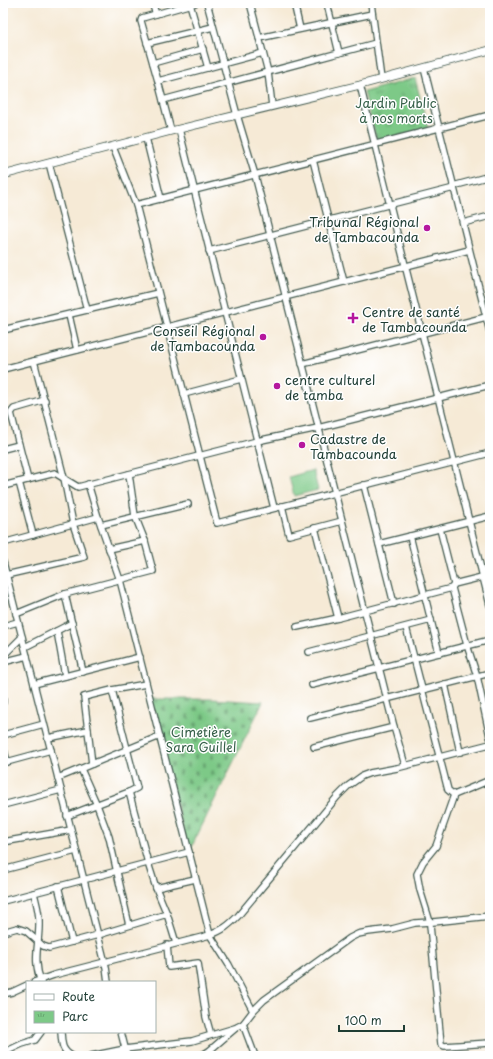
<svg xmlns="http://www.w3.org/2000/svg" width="493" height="1059" viewBox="0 0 493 1059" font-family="'Playpen Sans',sans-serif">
<defs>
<pattern id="cemetery-stones" width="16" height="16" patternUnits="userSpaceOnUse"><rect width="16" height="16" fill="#7dc987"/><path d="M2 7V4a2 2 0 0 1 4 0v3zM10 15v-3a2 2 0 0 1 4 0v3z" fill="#66a46f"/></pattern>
<pattern id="park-tufts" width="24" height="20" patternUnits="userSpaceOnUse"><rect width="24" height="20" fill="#7dc987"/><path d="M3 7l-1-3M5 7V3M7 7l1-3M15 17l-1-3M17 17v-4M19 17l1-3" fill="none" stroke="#66a46f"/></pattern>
</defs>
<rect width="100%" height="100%" fill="#fff"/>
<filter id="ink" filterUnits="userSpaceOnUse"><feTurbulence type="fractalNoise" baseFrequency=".025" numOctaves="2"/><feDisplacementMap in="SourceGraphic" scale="8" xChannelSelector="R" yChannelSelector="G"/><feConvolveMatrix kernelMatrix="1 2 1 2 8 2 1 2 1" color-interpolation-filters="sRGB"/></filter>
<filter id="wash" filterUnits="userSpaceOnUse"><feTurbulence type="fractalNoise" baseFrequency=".012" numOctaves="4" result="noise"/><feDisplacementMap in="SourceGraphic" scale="16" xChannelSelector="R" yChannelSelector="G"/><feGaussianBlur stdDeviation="0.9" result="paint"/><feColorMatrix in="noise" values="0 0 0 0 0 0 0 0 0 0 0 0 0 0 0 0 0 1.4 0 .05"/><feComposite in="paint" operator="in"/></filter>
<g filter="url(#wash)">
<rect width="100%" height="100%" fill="#f6ead6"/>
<polygon fill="#7dc987" stroke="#4e835e" points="313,470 318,490 294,496 289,477"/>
<polygon fill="url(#cemetery-stones)" stroke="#4e835e" points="150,699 211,699 263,702 189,852"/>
<polygon fill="url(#park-tufts)" stroke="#4e835e" points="415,78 428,128 377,142 364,92"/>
</g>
<g filter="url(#ink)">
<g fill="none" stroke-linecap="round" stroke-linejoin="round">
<defs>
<g id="minor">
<polyline points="152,3 156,14"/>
<polyline points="207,3 237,115 255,175 394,727 405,765"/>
<polyline points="250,3 268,72 272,106"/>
<polyline points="294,3 300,29"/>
<polyline points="327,3 339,53"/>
<polyline points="371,3 381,79"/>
<polyline points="190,4 208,68"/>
<polyline points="259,38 372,14"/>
<polyline points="147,43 213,27"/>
<polyline points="153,63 203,49"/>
<polyline points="424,68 490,332"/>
<polyline points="158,81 263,53"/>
<polyline points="360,85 490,605"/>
<polyline points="163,100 376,43"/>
<polyline points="179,129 274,508"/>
<polyline points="171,131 158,81 141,21 142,18 195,3"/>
<polyline points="146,138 161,199"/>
<polyline points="113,147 136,205 217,523 490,453"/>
<polyline points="313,160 344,282"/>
<polyline points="49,163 87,310"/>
<polyline points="453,186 490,176"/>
<polyline points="136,205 490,115"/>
<polyline points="463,223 490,216"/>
<polyline points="209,251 454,188"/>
<polyline points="69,315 77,350"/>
<polyline points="3,330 158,293"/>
<polyline points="302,364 486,317"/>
<polyline points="3,369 469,250"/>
<polyline points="184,394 241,379"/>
<polyline points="3,449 19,445"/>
<polyline points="28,480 11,413 14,409 45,400"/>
<polyline points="19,482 33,535"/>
<polyline points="88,484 98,517 120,580 210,935 229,965 253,1011 243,1024 237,1027 209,1051 201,1056"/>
<polyline points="364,485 394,604"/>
<polyline points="3,486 55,473 78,487 257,441 318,428 490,385"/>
<polyline points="282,506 289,535 342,521"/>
<polyline points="101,525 188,504"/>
<polyline points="315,528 338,618"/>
<polyline points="440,529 454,584 452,588 467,645 477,676 490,737"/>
<polyline points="410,536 439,653"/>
<polyline points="3,543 98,517"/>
<polyline points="379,544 490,516"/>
<polyline points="109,549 145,541"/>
<polyline points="3,562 106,967 108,982"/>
<polyline points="6,575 84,557 73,524 64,478 34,361"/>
<polyline points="454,584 490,575"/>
<polyline points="65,594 83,672"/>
<polyline points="16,614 65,594 153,571 145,541 135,516 129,474"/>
<polyline points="3,626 18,622"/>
<polyline points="297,627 338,618 452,588"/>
<polyline points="406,627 448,790 454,795"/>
<polyline points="57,631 65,676"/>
<polyline points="25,647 72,623"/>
<polyline points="309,652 431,620"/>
<polyline points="3,656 22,637"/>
<polyline points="3,662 27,656"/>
<polyline points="34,684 140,657"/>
<polyline points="445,684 460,752"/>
<polyline points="312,685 490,640"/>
<polyline points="3,700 3,702"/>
<polyline points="310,718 490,673"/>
<polyline points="3,735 44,724"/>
<polyline points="48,738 88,730"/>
<polyline points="3,746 7,762"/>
<polyline points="314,747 394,727"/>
<polyline points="3,763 51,750"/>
<polyline points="92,764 84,697 112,690 146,684"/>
<polyline points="81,769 97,805 109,837 129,925"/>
<polyline points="58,778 160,736"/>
<polyline points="129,792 148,863 156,888 167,914 176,943"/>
<polyline points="3,805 61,790"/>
<polyline points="67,816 129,792 137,788 112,690"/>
<polyline points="3,842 71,830"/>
<polyline points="3,870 76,851"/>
<polyline points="58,886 72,942"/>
<polyline points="156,888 195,879"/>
<path d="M34,893c2,9 5,18 5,27 1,23 -7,38 2,62"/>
<polyline points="3,901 189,852"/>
<polyline points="490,916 433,922 430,922 430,925 441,1044 444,1046 490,1043"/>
<polyline points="3,932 17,928 26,931 43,946 49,948 98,935 167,914"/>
<polyline points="167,945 169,967 198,963 206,1017 211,1035"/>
<path d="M34,982l20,-7 156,-40c13,-5 18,-9 28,-19l99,-119 11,-11 14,-10 8,-3 27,-5 93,-24"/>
<polyline points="3,994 12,992 27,985"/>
<polyline points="253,1011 264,1000 350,938 358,934 368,932 392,929 415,923 430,922 420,890 417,874 423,862 436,846 454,795 490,780"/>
<polyline points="243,1024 255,1056"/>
<path d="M61,1032c1,11 0,18 11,24"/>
<polyline points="121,1032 127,1056"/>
<polyline points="3,1053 22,1044 35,1040 41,1032"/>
<polyline points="91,1056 125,1049 192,1041 235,1028"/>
</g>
<polyline id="major" points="3,175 171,131 360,85 490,50"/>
</defs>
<use href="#minor" stroke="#3f574c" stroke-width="8"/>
<use href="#major" stroke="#3f574c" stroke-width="9"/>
<use href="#minor" stroke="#fff" stroke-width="5.5"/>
<use href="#major" stroke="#fff" stroke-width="7"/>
</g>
</g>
<g fill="#b5179e" stroke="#fff" stroke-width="1.5">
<circle cx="427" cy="228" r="4"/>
<path d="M351 312h4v4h4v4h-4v4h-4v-4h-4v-4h4z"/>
<circle cx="263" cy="337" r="4"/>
<circle cx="277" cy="386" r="4"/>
<circle cx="302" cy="445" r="4"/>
</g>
<g text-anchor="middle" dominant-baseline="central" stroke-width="3" stroke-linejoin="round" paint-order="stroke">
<g font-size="13" fill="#366049" stroke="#fff">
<text x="396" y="102">Jardin Public<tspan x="396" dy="15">à nos morts</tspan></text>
<text x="201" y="731">Cimetière<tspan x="201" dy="15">Sara Guillel</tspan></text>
</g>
<g font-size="13" fill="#1f3d34" stroke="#fff" text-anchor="start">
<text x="419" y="221" text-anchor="end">Tribunal Régional<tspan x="419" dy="15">de Tambacounda</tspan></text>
<text x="362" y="311">Centre de santé<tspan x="362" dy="15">de Tambacounda</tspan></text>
<text x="255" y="330" text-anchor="end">Conseil Régional<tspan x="255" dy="15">de Tambacounda</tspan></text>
<text x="285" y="379">centre culturel<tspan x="285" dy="15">de tamba</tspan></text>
<text x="310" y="438">Cadastre de<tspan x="310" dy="15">Tambacounda</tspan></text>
</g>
</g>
<rect width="493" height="1059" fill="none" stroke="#fff" stroke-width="16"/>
<rect x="26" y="981" width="130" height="52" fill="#ffffff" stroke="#a5b1ae"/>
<rect x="34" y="994" width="20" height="6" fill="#ffffff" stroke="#a5b1ae"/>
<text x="62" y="1001" font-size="12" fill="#1f3d34">Route</text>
<rect x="34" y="1011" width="20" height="12" fill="url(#park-tufts)" stroke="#a5b1ae"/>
<text x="62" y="1021" font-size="12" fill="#1f3d34">Parc</text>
<path d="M339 1025v6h65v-6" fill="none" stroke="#1f3d34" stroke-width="2"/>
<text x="345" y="1025" font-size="12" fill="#1f3d34" stroke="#ffffff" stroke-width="3" paint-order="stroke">100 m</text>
</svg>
